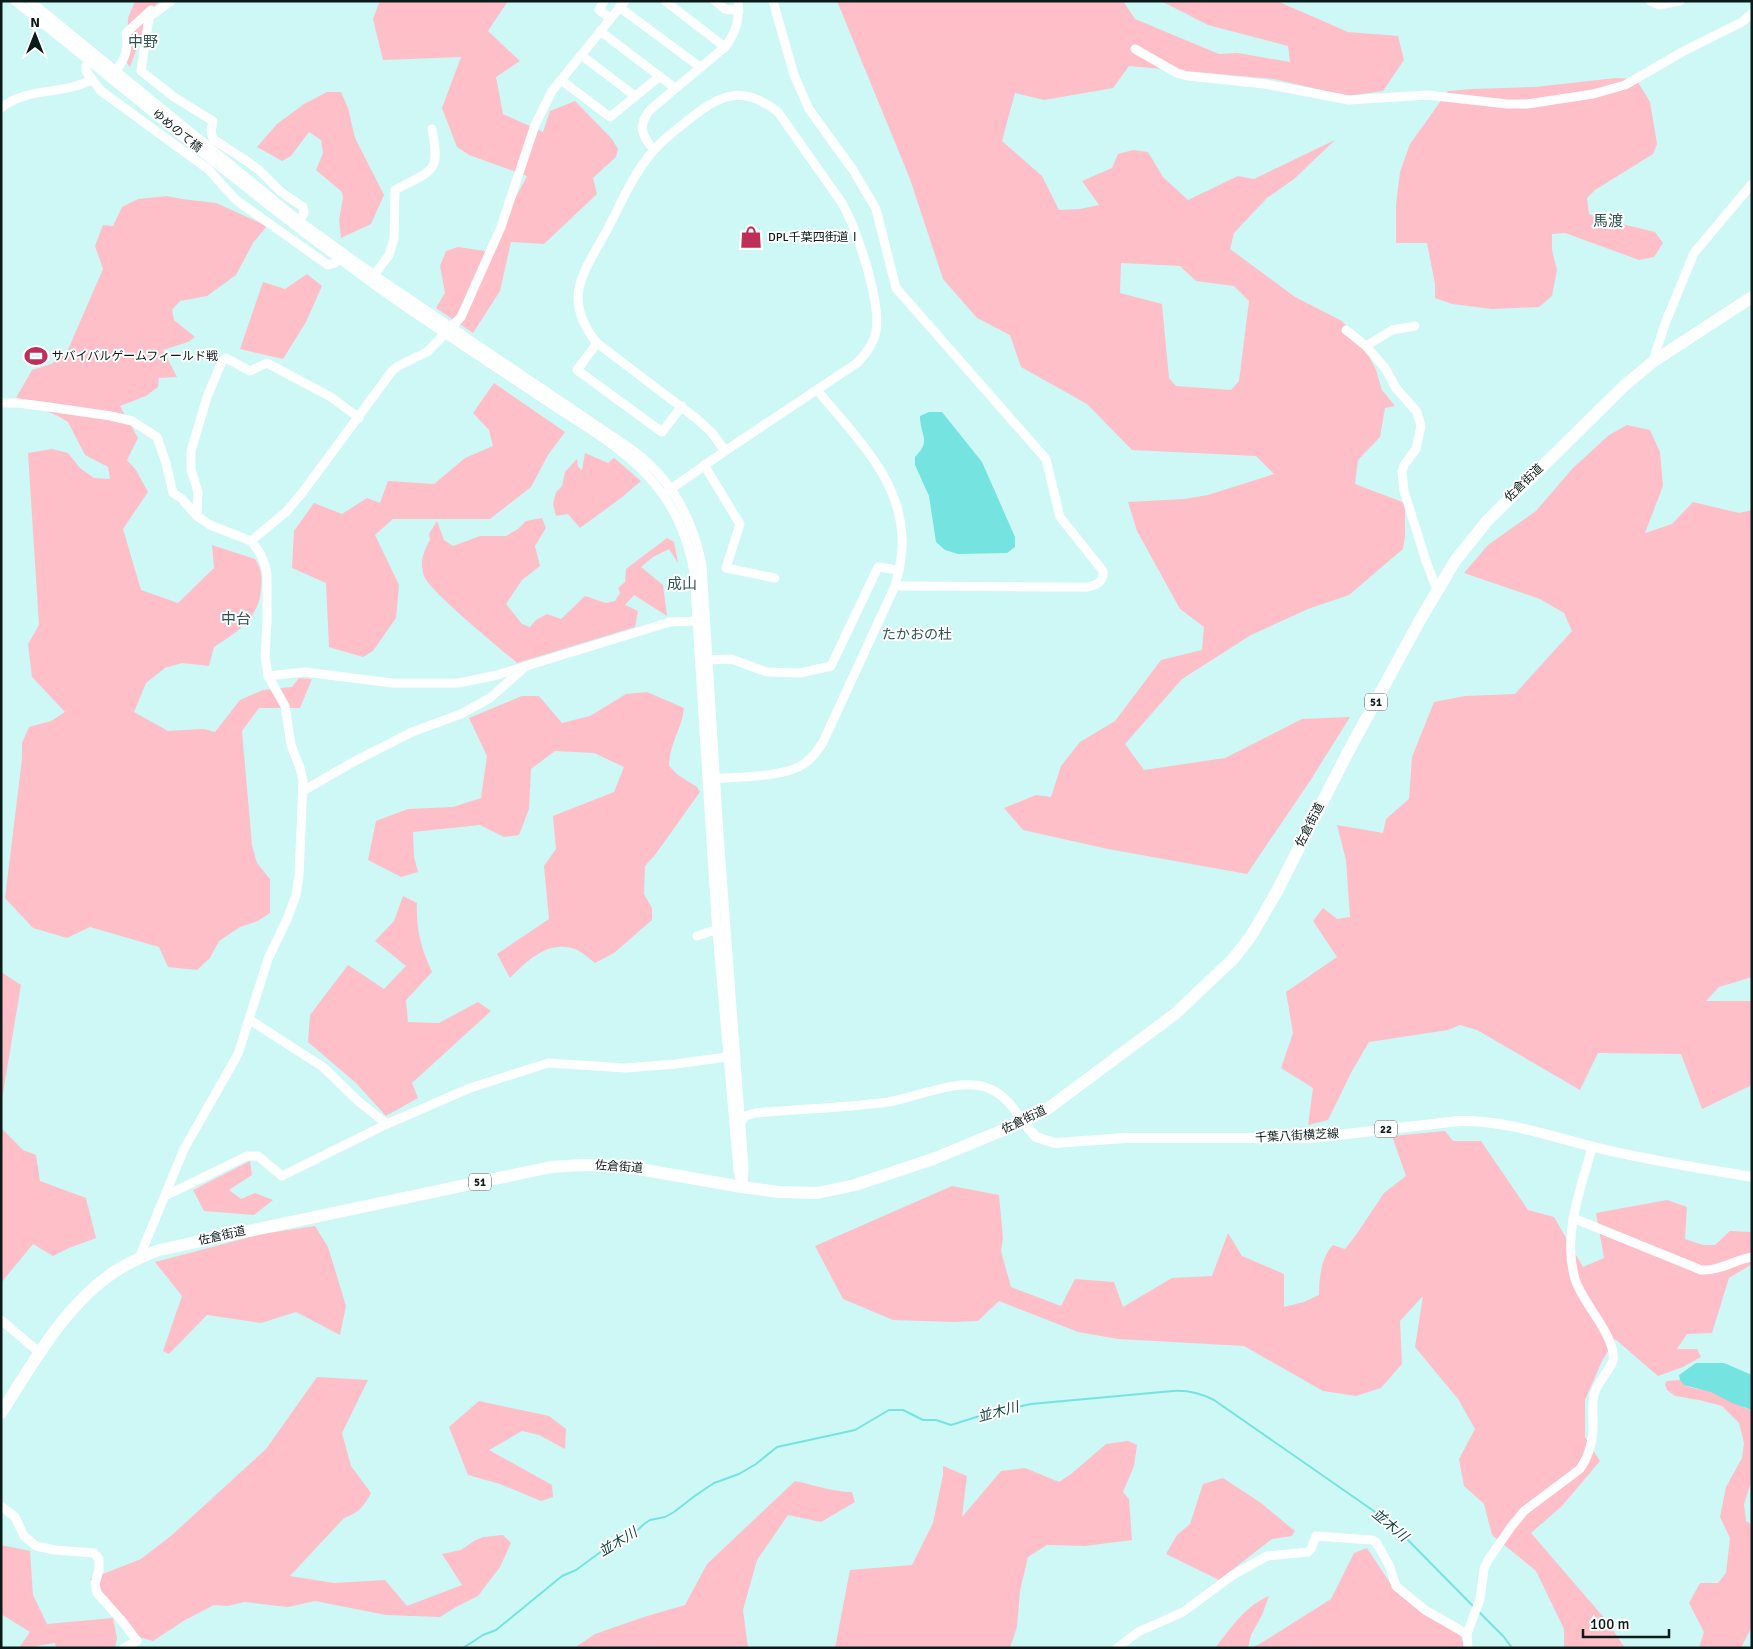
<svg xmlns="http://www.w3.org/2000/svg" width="1753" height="1649" viewBox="0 0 1753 1649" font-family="Signika,'Noto Sans JP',sans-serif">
<rect width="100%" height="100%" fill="#cdf8f5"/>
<g fill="#febfc9" fill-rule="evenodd">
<polygon points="135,1 159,1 147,14 146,23 130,67 127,63 128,18"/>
<polygon points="384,1 508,1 488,31 520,61 496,77 503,114 543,132 550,111 575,101 612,139 618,149 616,157 593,178 597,194 544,244 511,242 500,291 473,333 436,308 445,293 440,266 446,251 458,247 485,251 493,240 527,176 469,155 457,147 442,108 461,57 383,60 373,19 379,3"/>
<path d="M837,1h286l12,18 84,35 19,-1 52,9 -2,-16 -80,-21 -47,-24h116l71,31 50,4 6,24 -21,31 -36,5 -73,-17 -145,-13 -16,22 -69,12 -29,-7 -13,48 40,35 17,34 21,-1 19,-4 -17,-24 30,-13 6,-14 15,-4 15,2 15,25 25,23 50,-24 16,3 81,-39 -41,39 -27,19 -33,35 -4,16 65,48 47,24 19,20 15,29 6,20 13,16 -10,2 -5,29 -22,23 -3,24 50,19v33l-2,13 -54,46 -41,14 -57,26 -69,44 -57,65 19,26 81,-12 77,-39 48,-2 -40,64 -63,93 -139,-25 -85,-19 -19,-22 32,-13 15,2 10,-31 19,-24 35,-21 46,-61 41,-10 2,-23 -24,-18 -43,-78 -9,-29 56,-3 24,-4 66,-21 -18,-18 -124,-6 -45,-46 -66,-37 -11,-32 -33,-17 -34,-39 -33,-100zM1121,263l59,3 16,15 38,5 15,15 -10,80 -8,9 -55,-4 -7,-8 -7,-74 -42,-11z"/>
<polygon points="1616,78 1636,79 1650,102 1657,144 1653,154 1595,190 1587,198 1589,214 1601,219 1655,232 1663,243 1654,257 1639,260 1565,233 1552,234 1552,250 1557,270 1552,296 1539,307 1517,308 1492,309 1452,304 1435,298 1435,284 1427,243 1396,243 1396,205 1400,172 1410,144 1448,91 1473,89 1535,87"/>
<polygon points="327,92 341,92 348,108 355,138 384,195 371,224 341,238 339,220 343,198 342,192 316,170 323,153 321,140 309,132 291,156 282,161 257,147 277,124 304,104"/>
<path d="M167,196l15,3 34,4 51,23 -14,17 -17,32 -29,21 -27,5 -8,9 2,10 21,17 -7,5 -25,8 14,27 -18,1 -1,9 -12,9 -26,10 18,32 -11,22 9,10 12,22 -25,37 18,61 37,13 36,-35 -2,-23 43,14c7,12 7,16 6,30 -2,30 -24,43 -47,58l-5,19 -27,-3 -17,5 -19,15 -12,29 34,19 36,-2 11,3 25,-32 23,-10 29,-3 7,-9 13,1 -12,29h-41l-17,23 10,114 5,18 13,16v34l-12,8 -18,6 -21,14 -9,17 -13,12 -29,-3 -9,-20 -69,-20 -23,11 -34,-10 -28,-30 17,-139v-16l7,-16 22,-6 14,-9 -33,-35 -4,-33 11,-19 -11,-172 24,-4 16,4 12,15 14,10 16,1 -2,-12 -23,-12 -17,-33 -10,-6 -42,-18 16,-28 19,-6 16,-12 36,-83 -8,-23 8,-21 10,1 9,-19 16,-8z"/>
<polygon points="307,274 322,286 306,322 283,359 240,349 263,282 285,289"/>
<polygon points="494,383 565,432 548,455 531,487 490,519 393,519 375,535 399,585 396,618 373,651 363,657 329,647 326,583 292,568 294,531 314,503 342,514 367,498 380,503 388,481 434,484 465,458 493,446 489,430 473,413"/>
<polygon points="1627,425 1650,430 1660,452 1663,486 1645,533 1672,524 1693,502 1739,513 1752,510 1752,977 1719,987 1706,1001 1752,1001 1752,1085 1702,1109 1681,1054 1598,1053 1580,1090 1477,1030 1460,1025 1448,1030 1369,1042 1352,1071 1328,1120 1308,1125 1313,1088 1281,1068 1293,1033 1286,992 1337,957 1313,921 1323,908 1337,919 1350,917 1346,860 1337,825 1383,833 1386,819 1409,799 1412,757 1434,702 1465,696 1515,694 1572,631 1564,613 1540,599 1464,573 1488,545 1536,511 1572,469 1609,435"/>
<polygon points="585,453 608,463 614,458 641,481 621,498 580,528 568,514 556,516 553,504 556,492 562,486 565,472 577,459 578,467 582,470"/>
<path d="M542,518l4,10 -11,18 5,20 -18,14 -16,24 16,20 8,3 6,-7 11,-6 14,5 24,-23 21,7 9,-2 5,-8 -2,-5 7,-6 1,-13 41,-31 7,4 4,21 -9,-14 -16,8 -12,10 22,18 4,31 -33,-21 -9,10 13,6 -3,16 -118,36c-17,-15 -87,-71 -93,-87 -5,-15 0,-24 6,-37l-1,-5 8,-13 7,19 9,6 27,-10h26l12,-7 8,-8z"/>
<path d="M647,692l37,16c-2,21 -15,36 -15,58l9,9 19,12 3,5 -45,63 -10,11 -1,28 8,14v12l-38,33 -19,10c-6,-5 -13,-11 -20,-14 -27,-9 -47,11 -65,29l-13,-24 52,-35 -5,-53 12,-17 -3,-33 61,-24 10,-25 -30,-14 -39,-2 -24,18 -2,40 -10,26 -15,2 -24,-12 -67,7 1,25 4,15 -17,5 -33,-17 8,-39 32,-12 45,-2 28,-9 6,-42 -18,-38 53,-22h17l23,27 28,-7 36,-22z"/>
<path d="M403,896l14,7c-1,27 4,45 15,69l-26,28 2,22 31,1 39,-21 13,9 -79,72 6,15 -32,18 -30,-33 -48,-41 2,-27 38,-50 36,24 22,-23 -31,-25 19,-20z"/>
<polygon points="1,972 21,985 1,1105"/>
<polygon points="1,1128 23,1150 36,1155 40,1181 86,1198 96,1238 69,1248 53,1256 33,1244 1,1283"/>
<path d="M1445,1131l8,10h28l47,69 26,7 29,50 21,-9 -8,-45 71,-13 20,7 -2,32 18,6h12l15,-14 20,1 2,3v29l-23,14 -17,55 -25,1 -10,15h20l4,8 -18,10 -25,9 -43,-37 -13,22 -17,39v37l15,24 -38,45 -31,27 75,87 19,28h-61v-19l-28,-58 -44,-36 -8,-31 -20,-18 -5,-27 16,-30 -17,-30 -43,-52 8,-51 -23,25 2,43 -21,24 -25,8 -33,-5 -79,-45 -126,-7 -40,-7 -79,-31 -21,20 -25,1 -60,-2 -50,-21 -28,-53 137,-60 47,9 4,43 -2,13 10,36 50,19 14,-27 39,3 9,25 49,-29 40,-2 16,-43 14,23 42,18v33l20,-5 15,-7c0,-16 2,-38 14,-50l12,4 11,-14 28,-42 22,-17 -14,-40z"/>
<polygon points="250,1161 252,1175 229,1190 241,1199 255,1193 273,1200 254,1215 204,1211 193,1190"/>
<polygon points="315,1226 328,1247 346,1306 340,1335 296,1312 261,1323 207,1315 169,1354 163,1351 182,1296 155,1262 262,1234"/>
<path d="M317,1377l51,3 -26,53 9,33 20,27c-7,13 -12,20 -27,25l-54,58 44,7 51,-3 22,26 55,-21 -20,-31 19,-4 13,-9 9,-4 20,-2 8,8 -11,24 -22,29 -22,11 -16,10 -54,-2 -71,-14 -27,6 -44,-5 -16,4 -14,-1 -29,15 -32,21 -28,-8 -35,-54 51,-20 31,-24 94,-86z"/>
<path d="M1680,1380c8,10 21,8 32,12 14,5 25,14 40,18v69l-8,25 2,17 6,4v101l-11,22h-42l5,-16 -15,-29 11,-20h18l8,-10 4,-35 -10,-21 6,-30 16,-29 2,-15 -5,-20 -17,-17 -23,-6 -24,-4 -8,-6 -2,-6 2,-3z"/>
<polygon points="479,1401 549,1416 566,1429 565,1449 539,1435 522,1431 489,1450 552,1485 553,1497 541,1501 500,1484 468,1475 449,1427"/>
<polygon points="1128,1441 1137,1445 1134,1466 1123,1492 1129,1499 1132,1540 1085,1546 1047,1545 1028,1557 1020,1591 1017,1627 1010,1648 835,1648 850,1570 912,1565 933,1523 943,1475 943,1466 967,1476 962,1517 1001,1471 1025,1468 1059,1482 1071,1474 1106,1444"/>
<polygon points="1223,1478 1261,1503 1295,1531 1292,1536 1272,1539 1219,1580 1166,1554 1177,1535 1190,1524 1203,1484"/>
<path d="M795,1481c19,4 38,11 57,11l3,10 -34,20 -33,-7 -31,45 -14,50 5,38h-174l21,-14 49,-17 41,-12 22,-41z"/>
<polygon points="1,1545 30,1551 33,1595 47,1624 113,1618 117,1638 115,1648 56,1648 55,1643 36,1646 35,1648 19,1648 30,1632 1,1614"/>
<polygon points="1367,1548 1394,1589 1458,1631 1466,1648 1250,1648 1258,1645 1331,1599 1354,1553"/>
<path d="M1269,1596l-7,19 -11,20 -3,13h-33c16,-20 30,-42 54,-52z"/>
</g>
<g fill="#75e3df">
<path d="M929,412h13l40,50 33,75v10l-8,6 -49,1 -13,-4 -9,-8 -7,-46 -14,-31v-8c17,-17 5,-21 5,-41z"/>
<polygon points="1696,1363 1724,1363 1752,1375 1752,1410 1732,1403 1711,1392 1684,1385 1680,1380 1679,1375"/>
</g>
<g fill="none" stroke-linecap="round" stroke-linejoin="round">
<g stroke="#75e3df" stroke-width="2">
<polyline points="1479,1612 1504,1637 1512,1648"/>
<path d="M463,1648l20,-13 13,-5 66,-54 14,-6 30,-22 22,-9 16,-15 6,-4 15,-3 9,-5 22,-17 18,-12 25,-9 17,-10 21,-17 78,-17 34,-20h14l20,10h13l15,5 35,-11 45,-10 142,-13c15,-1 27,2 41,9l167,116 17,14 76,77"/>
</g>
<g stroke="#fff" stroke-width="9">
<path d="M15,1c124,99 245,202 374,294 54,38 110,74 165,111 31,20 65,40 91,67 28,29 42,60 49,99l22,347 22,251 4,17"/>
<path d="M30,1l273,223 71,51 257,174c40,29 62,69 71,117l17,269 25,333 -1,14"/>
<polyline points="171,1 149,17 141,71 174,97 213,121 211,131 213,139 248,162 259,170 281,192 303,207 304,213 299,221"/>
<polyline points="604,1 599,10 610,18"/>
<polyline points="665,1 725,47"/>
<polyline points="715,1 725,9 739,11"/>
<path d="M773,1l21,74 15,34 44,61 23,39 20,79 150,171 14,58 43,54c1,11 -6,14 -16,16l-192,-1"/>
<polyline points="1650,1 1659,5 1680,1"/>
<polyline points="619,7 700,67"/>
<polyline points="600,31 675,88"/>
<polyline points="1135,49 1177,73 1188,76 1265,84 1349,100 1427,95 1507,104 1527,104 1593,94 1625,85 1684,51 1742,22 1752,13"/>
<polyline points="581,55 635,96"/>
<polyline points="90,61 86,66 86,71 101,91 208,169 236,200 328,265 335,263 338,258"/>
<path d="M115,72c10,-13 14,-22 11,-39l25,-23"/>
<polyline points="561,80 610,117 660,76"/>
<path d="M1,108c25,-21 62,-13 90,-28"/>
<path d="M654,150c-13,-15 -17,-25 -3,-41l74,-62c11,-15 15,-27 13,-46"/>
<path d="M374,275l15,-20 5,-16 1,-49c37,-20 46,-16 37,-61"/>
<polyline points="1346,330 1366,346 1392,330 1415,326"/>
<polyline points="597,343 577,370 662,432 682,406"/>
<polyline points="1366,346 1385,368 1396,388 1417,412 1421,426 1416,449 1404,465 1402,472 1404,491 1426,561 1437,590"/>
<polyline points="1654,361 1656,351 1666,321 1694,253 1752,184"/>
<polyline points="1,403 18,403 49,407 111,416 132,421 157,437 166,463 173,493 181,498 197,516 210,525 251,541 260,553 265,565 267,575 267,623 265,656 268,676 285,706 291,745 300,768 303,781 299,876 296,895 288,917 268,959 238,1054 184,1149 139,1258"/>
<polyline points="704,465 740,524 726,568 775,578"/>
<path d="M668,491l57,-40 132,-88c9,-9 17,-19 19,-32 5,-30 -19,-101 -34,-128l-64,-91c-36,-28 -58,-18 -91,9 -11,9 -24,18 -34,30 -20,23 -32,52 -46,79 -11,21 -29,45 -29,69 1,18 8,31 19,44l100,76 15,14 13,18"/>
<polyline points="197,516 198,492 191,470 191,451 207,397 222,361 226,358 250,371 267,363 331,397 359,418"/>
<polyline points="251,541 287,511 302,493 392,371 398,366 427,352 461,317 501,227 535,125 552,91 625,1"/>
<polyline points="708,660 731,659 767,672 800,673 831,666 878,567 899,570"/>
<polyline points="268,676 305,672 392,683 459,683 497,675 670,622 697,621 703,619"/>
<path d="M709,779c26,-2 76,-1 96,-16 8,-6 13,-13 18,-21l72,-156c4,-16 8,-32 7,-49 -2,-60 -50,-104 -85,-147"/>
<polyline points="303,791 353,762 412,732 461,714 490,698 524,668"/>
<polyline points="697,936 721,928"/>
<polyline points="250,1020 323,1067 358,1101 387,1124"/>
<path d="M741,1122l4,-6 10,-3c44,-4 89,-5 133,-11 30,-5 71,-25 100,-14 17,7 26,20 35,34"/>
<polyline points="165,1196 247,1156 258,1156 282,1176 387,1124 470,1088 548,1063 626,1068 675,1064 727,1057 731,1053"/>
<path d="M1573,1218l128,52c19,1 33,-10 51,-13"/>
<polyline points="1,1320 40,1353"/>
<polyline points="1,1506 15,1517 24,1536 36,1546 55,1550 94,1553 99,1559 99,1570 95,1584 97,1593 122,1621 137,1641 124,1648"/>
<polyline points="1117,1648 1138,1632 1183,1612 1233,1575 1267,1556 1308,1552 1311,1549 1316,1536 1372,1540 1376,1542 1389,1565 1396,1586 1425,1610 1467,1634"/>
<path d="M1468,1648l-1,-14 13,-35 4,-30 4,-9 23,-33 13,-16 56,-42c11,-16 14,-32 13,-51 0,-8 -1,-16 1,-23 3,-13 14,-22 19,-34 4,-24 -31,-58 -38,-82 -13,-44 6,-90 17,-132"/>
</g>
<path stroke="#fff" stroke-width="10" d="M1023,1122l13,15 19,6 70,-5h187l147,-17c47,-1 89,15 135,26 52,13 105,21 158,30"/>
<path stroke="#fff" stroke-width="12" d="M1,1413c32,-50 63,-107 113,-141 14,-9 29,-16 45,-22l392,-83 31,-2 40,1 120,21 37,5 38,1 38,-8 78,-26 90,-37 23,-12 129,-96 58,-55 18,-23 25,-43 72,-141 72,-132 35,-59 32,-40 138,-136 29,-24 98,-64"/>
</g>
<defs>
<symbol id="shop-bare" viewBox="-9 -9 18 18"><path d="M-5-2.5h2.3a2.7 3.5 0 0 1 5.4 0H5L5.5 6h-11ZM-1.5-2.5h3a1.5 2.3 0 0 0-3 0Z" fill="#bd2e59" stroke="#fff" stroke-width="2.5" paint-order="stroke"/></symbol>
<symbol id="stadium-bare" viewBox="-9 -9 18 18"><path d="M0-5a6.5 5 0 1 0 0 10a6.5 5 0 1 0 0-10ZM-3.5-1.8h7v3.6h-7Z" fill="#bd2e59" stroke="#fff" stroke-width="2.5" paint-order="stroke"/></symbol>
</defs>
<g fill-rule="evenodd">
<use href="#shop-bare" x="735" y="221" width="32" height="32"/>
<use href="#stadium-bare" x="20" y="340" width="32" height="32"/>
</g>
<g text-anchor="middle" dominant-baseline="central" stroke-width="4" stroke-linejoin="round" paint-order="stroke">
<g fill="#fff" stroke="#545f5f" stroke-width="1">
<rect x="1365" y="693.5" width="22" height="17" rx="4"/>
<rect x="1375" y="1120.5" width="22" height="17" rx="4"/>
<rect x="469" y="1173.5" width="22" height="17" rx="4"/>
</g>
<g font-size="11" font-weight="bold" fill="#0b1b1a">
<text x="1376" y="702">51</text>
<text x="1386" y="1129">22</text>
<text x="480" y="1182">51</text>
</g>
<g font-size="12" fill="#0b1b1a" stroke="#fff">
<text transform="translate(177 131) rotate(39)">ゆめのて橋</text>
<text transform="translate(1524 483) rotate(-44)">佐倉街道</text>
<text transform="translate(1310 825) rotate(-63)">佐倉街道</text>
<text transform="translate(1024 1120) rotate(-26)">佐倉街道</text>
<text transform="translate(1297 1136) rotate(-3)">千葉八街横芝線</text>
<text transform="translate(619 1167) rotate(4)">佐倉街道</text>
<text transform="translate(222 1236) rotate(-13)">佐倉街道</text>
</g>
<g font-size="12" fill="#0b1b1a" stroke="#fff" text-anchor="start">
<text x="768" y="237">DPL千葉四街道Ⅰ</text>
<text x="52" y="356">サバイバルゲームフィールド戦</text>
</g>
<g font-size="14" fill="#2f5553" stroke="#fff">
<text x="917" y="634">たかおの杜</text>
</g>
<g font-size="14" font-style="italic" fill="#154745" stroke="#fff">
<text transform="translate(998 1412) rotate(-15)">並木川</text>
<text transform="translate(1390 1525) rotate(40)">並木川</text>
<text transform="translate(618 1542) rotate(-31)">並木川</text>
</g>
<g font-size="15" fill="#2f5553" stroke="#fff">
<text x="143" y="42">中野</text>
<text x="1608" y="221">馬渡</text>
<text x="682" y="584">成山</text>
<text x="236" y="619">中台</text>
</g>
</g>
<rect width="1753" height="1649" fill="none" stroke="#0b1b1a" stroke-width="5"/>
<g transform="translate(35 35)" stroke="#ffffff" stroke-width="4" paint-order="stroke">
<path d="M0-4L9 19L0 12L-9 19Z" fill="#0b1b1a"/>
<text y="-8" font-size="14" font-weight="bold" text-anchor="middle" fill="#0b1b1a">N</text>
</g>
<path d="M1583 1629v8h86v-8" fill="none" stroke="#0b1b1a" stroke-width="2.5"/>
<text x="1590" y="1629" font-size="15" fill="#0b1b1a" stroke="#ffffff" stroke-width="4" paint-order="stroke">100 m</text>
</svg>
